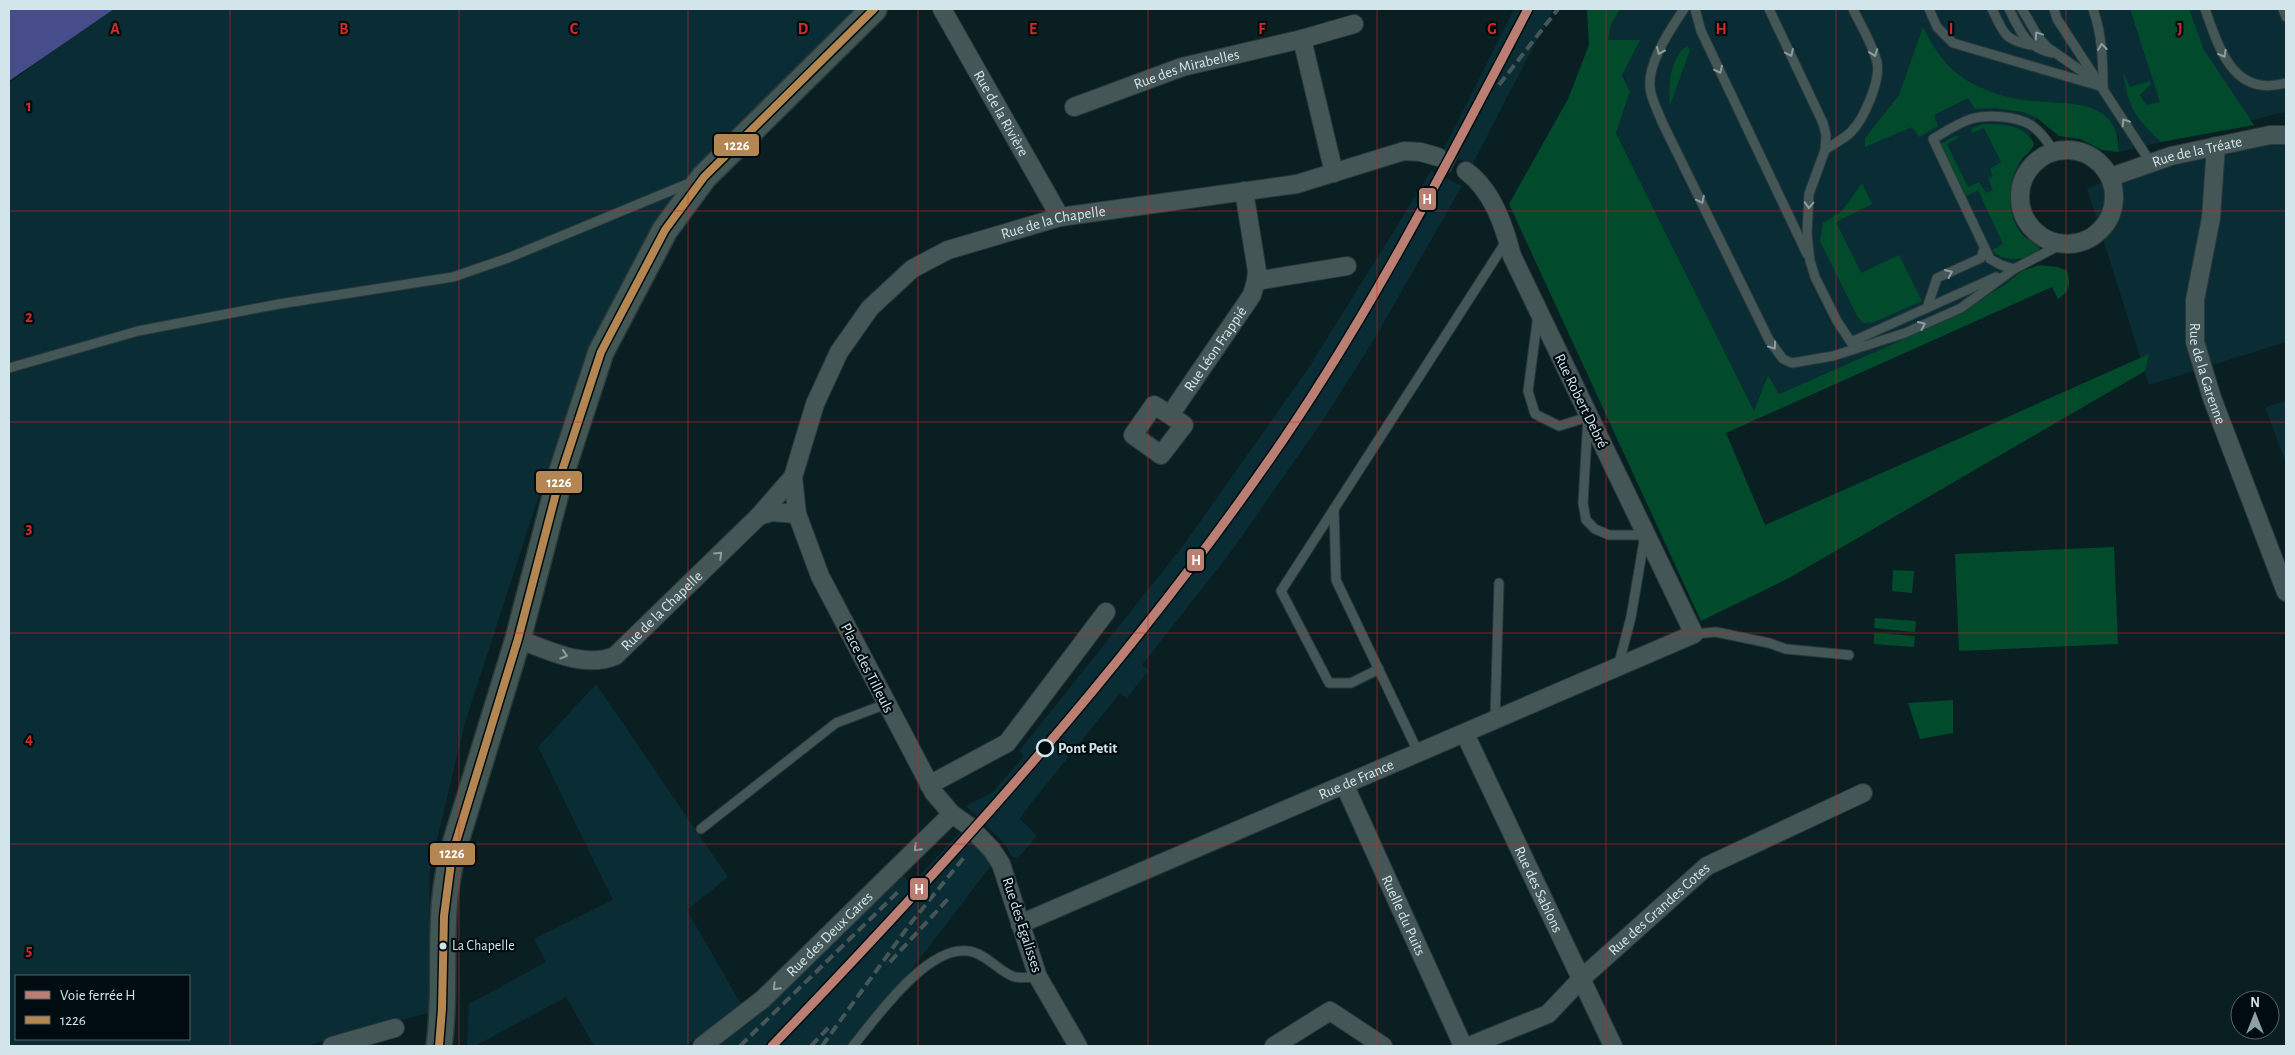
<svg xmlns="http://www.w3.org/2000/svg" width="2295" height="1055" viewBox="0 0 2295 1055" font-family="'Alegreya Sans',sans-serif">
<rect width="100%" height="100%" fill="#0a1f22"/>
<g fill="#0a2c34" fill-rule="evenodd">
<path d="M108,9h748l-141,149 -105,149 -67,176 -78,240 -35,146 -2,144 -122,33h-297v-963zM16,976h173v63h-173z"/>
<polygon points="1514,9 1553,9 1472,165 1443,151"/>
<polygon points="1620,9 2286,9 2286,112 2119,152 2119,136 2065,128 2037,118 2028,142 2011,155 2004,229 2022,271 2004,285 1945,321 1779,394 1768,375 1754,411 1616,133 1630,91 1608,40 1611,25"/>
<polygon points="2286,140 2286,342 2149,385 2087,188 2191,152"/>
<polygon points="1431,171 1462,186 1372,343 1321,423 1230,553 1142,665 1149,670 1127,698 1120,693 1028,807 1020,819 1037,836 1018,858 1012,857 1004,843 966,806 993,792 1024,756 1019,751 1183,546 1308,369"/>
<polygon points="2286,401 2286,463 2265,407"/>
<polygon points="596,684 728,877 687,910 742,1006 685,1046 594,1046 566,997 475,1046 467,1046 469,1004 546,962 534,939 613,900 538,747"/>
<polygon points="962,830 983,848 990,867 853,1046 718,1046 756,1017 902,875 912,884"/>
</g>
<g fill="#014b2c">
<path d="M1588,9h32l-9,16 -3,15h32l-18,35 8,16 -14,42 138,278 14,-36 11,19 166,-73 59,-36 18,-14 17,-6 19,2 9,4c4,13 3,20 -9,28l-6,-12 -326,146 39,92 384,-171 -4,17 -356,207 -88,43 -192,-417 59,-105 21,-54 -2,-34z"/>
<path d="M2130,9h59l15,41 50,75 -93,17c-27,-26 -32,-33 -38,-70l7,15 20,-6 1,3 -11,11 6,10 14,-3z"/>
<path d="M1923,27c9,18 20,36 36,48 17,13 43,22 64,25 42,6 95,-6 96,52l-17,-2 -22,-11 -21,-3 -22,-18 -14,-6 -28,-4 -20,1 -7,-11 -34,17 4,11 -19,11 -7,-10 -47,20v-9l34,-43z"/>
<path d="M1687,46l3,4 -20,55c-2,-18 0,-48 17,-59z"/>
<path d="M1983,124c19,0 42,0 51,20 -2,7 -8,10 -12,15 -15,22 -17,57 2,77 5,4 11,8 16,12 -9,14 -38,15 -48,2l11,-6 -25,-54 -12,6 -26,-52 16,-8 4,1 -13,7 21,43 11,-5 7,11 7,-3 -5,-12 5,-2 -3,-7 11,-7 -17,-34 -12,5v-5z"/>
<polygon points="1862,183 1872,204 1836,222 1861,273 1899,255 1922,301 1872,323 1863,323 1857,316 1820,241 1823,223 1842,211"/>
<polygon points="2114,547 2118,644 1959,651 1955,554"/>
<polygon points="1893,570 1914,571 1912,593 1892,591"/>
<polygon points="1875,618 1916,621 1915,632 1874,628"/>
<polygon points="1874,633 1915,636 1914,647 1874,644"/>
<polygon points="1953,700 1953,733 1920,739 1908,703"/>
</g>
<polygon fill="#474c8a" points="9,9 114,9 9,81"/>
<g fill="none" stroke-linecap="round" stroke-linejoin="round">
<polyline stroke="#283d40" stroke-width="18" stroke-dasharray="18 9" stroke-linecap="butt" points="1438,157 1466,171"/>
<defs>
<g id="lane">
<path d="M1684,9c-14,21 -40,58 -33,84 2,10 8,20 11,29l107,218 14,19 9,4 41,-7 72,-23 56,-25 53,-39 48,-25"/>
<polyline points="1695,9 1701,31 1807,254"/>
<polyline points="1769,9 1823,123 1826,135 1825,150 1809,194 1807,234 1810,261 1815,277 1837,321 1851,342 1862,346"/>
<polyline points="1929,9 1937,27 1953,43 2103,87"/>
<path d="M1992,9c12,24 11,30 38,36"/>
<path d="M2009,9c12,23 15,37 43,44"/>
<polyline points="2022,9 2039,38 2047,47 2097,82"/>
<polyline points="2054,9 2057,19 2151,163"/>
<path d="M2093,9c9,26 10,50 10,78"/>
<path d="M2205,9c14,39 28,89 81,74"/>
<polyline points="2283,9 2286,17"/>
<path d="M1825,150c8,-6 19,-11 26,-18 13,-13 30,-52 26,-70 -5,-19 -16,-36 -24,-53"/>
<path d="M2014,269l-13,-4 -11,-6 -57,-120c12,-7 25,-16 38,-20 16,-5 45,-3 60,6 10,7 17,17 23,27"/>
<polyline points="1927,308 1937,278 1981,258 1984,249"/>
<polyline points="1538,315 1528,391 1535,414 1559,426 1588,417 1583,503 1586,520 1595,529 1609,535 1645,535 1631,617 1618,667"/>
<polyline points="1851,342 1996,277"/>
<polyline points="9,368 138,331 279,304 453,277 508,258 692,182"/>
<polyline points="1334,509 1507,240"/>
<polyline points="1694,634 1716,632 1769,643 1786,649 1849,655"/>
<polyline points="1379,669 1351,683 1329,683 1281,591 1334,509 1336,580 1419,754"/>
<polyline points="1495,721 1499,583"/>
<polyline points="701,829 836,723 886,704"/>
<path d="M853,1046c23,-28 74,-101 115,-95 18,2 32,22 47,26 7,1 16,0 23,0"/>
</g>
<g id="street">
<path id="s1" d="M942,9l118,208"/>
<polyline points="1302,39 1334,173"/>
<path id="s2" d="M1074,107l108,-40 120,-28 52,-15"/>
<path id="s3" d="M2216,146l-5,72 -16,82v42l17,56 74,194"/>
<circle cx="2067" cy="197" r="47"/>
<path id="s4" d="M2111,177l60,-21 99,-21h16"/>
<polyline points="1256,281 1347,266"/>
<path id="s5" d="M1170,415l14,10 -23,30 -28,-20 21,-30 16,10 82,-120 4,-14 1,-10 -13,-80"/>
<polyline points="759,516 793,477"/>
<path id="s6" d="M518,639c30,11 66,30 97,17l144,-140 13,-4 25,2"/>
<path id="s7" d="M1465,734l148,312"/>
<polyline points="929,785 1007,743 1106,612"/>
<path id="s8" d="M1345,786l118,260"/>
<path id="s9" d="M1020,924l674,-290 -182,-378c-8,-31 -20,-66 -46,-85"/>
<polyline points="332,1046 395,1028"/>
<path id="s10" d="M702,1046l61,-47 189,-185"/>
<path id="s11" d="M1078,1046l-40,-69 -37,-113 -9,-14 -23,-24 -17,-12 -18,-21 -114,-217 -23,-62 -4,-37 22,-73 24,-52 31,-44 42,-39 36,-19 112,-33 237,-33 107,-33 17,1 17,5"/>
<polyline points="1274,1046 1330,1011 1383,1046"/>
<path id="s12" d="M1469,1046l79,-32 34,-36 125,-112 156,-73"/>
</g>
<path id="secondary" d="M439,1046c7,-49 1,-99 6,-149 2,-19 6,-38 11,-56l62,-202 43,-165 40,-122 64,-122 39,-53 170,-168"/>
</defs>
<use href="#lane" stroke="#29393c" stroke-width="11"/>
<use href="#street" stroke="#29393c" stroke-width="20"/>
<use href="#secondary" stroke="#29393c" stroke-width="28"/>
<use href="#lane" stroke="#455656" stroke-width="9"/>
<use href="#street" stroke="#455656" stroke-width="18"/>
<use href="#secondary" stroke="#425654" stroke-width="25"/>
<g stroke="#465555" stroke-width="4" stroke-dasharray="10 5" stroke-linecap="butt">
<polyline points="1499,85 1558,9"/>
<polyline points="890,962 948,899"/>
<polyline points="740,1046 900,890"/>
<polyline points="811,1046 829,1027"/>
<polyline points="822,1046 910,924 966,855"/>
</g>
<defs>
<polyline id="bus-1" points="439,1046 442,1009 444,916 452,855 518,639 561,474 601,352 665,230 704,177 874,9"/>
</defs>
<use href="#bus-1" stroke="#010c10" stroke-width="11"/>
<use href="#bus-1" stroke="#b48652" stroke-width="8"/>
<defs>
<path id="rail-1" d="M772,1046c184,-192 363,-389 513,-609 92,-136 167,-283 243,-428"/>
</defs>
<use href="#rail-1" stroke="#010c10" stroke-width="12"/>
<use href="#rail-1" stroke="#bb7e73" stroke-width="9"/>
</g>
<defs><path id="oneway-chevron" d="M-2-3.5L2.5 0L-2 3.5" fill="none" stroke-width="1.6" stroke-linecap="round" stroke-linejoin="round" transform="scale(1.25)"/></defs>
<g stroke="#8c9ea0">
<use href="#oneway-chevron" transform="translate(2038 35) rotate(-124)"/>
<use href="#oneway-chevron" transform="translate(2102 47) rotate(-97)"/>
<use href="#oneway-chevron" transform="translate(1660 51) rotate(114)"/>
<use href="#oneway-chevron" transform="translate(1790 53) rotate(65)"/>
<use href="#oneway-chevron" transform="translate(1874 53) rotate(70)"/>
<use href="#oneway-chevron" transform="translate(2223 54) rotate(61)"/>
<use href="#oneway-chevron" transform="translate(1719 70) rotate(64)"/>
<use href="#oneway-chevron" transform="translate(2125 122) rotate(-123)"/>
<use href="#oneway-chevron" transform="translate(1701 200) rotate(64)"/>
<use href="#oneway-chevron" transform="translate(1809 205) rotate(92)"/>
<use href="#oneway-chevron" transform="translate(1949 273) rotate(-25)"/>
<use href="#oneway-chevron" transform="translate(1922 325) rotate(-24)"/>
<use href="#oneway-chevron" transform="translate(1773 346) rotate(55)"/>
<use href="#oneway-chevron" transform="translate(719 555) rotate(-44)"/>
<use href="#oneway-chevron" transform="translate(564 655) rotate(17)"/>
<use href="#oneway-chevron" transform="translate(917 848) rotate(135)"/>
<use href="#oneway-chevron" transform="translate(776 987) rotate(135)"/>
</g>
<path fill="none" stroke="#d62828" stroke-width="1" stroke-opacity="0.55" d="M230,9v1037M459,9v1037M688,9v1037M918,9v1037M1148,9v1037M1377,9v1037M1606,9v1037M1836,9v1037M2066,9v1037M9,211h2277M9,422h2277M9,633h2277M9,844h2277"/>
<circle fill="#010c10" stroke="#d2e5eb" stroke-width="2.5" cx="1045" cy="748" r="8"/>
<circle fill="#d2e5eb" stroke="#010c10" stroke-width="2" cx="443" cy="946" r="4.5"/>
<g text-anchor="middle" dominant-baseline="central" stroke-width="4.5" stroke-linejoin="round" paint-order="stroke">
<g font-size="14" fill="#d2e5eb" stroke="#010c10" text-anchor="start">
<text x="452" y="946">La Chapelle</text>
</g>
<g font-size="15" fill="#d2e5eb" stroke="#010c10">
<text stroke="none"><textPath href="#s2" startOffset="119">Rue des Mirabelles</textPath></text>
<text stroke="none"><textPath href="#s1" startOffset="120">Rue de la Rivière</textPath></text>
<text stroke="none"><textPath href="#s4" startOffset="90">Rue de la Tréate</textPath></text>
<text stroke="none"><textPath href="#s11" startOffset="1040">Rue de la Chapelle</textPath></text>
<text stroke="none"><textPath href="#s5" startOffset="225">Rue Léon Frappié</textPath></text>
<text stroke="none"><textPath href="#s3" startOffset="231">Rue de la Garenne</textPath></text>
<text transform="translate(1581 401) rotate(64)">Rue Robert Debré</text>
<text stroke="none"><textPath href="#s6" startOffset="166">Rue de la Chapelle</textPath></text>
<text transform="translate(867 668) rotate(63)">Place des Tilleuls</text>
<text stroke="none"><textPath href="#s9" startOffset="366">Rue de France</textPath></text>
<text stroke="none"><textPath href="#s7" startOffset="172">Rue des Sablons</textPath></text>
<text stroke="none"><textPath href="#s12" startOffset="238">Rue des Grandes Cotes</textPath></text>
<text stroke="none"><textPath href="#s8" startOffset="142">Ruelle du Puits</textPath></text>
<text transform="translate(1022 925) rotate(72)">Rue des Egalisses</text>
<text stroke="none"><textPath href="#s10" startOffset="170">Rue des Deux Gares</textPath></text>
</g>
<g font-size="15" font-weight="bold" fill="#d2e5eb" stroke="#010c10" text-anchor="start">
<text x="1058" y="748">Pont Petit</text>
</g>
</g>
<g font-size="16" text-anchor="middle" font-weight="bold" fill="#d62828" stroke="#010c10" stroke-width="4.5" stroke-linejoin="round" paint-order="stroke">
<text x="115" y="34">A</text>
<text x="344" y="34">B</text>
<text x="574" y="34">C</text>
<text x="803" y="34">D</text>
<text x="1033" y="34">E</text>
<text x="1262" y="34">F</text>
<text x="1492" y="34">G</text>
<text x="1721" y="34">H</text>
<text x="1951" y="34">I</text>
<text x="2180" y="34">J</text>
<text x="29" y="111">1</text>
<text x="29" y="322">2</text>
<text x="29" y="533">3</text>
<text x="29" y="744">4</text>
<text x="29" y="955">5</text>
</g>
<g stroke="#010c10" stroke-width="2">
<rect x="713" y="133" width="47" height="24" rx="5" fill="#b48652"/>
<rect x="1418" y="187" width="19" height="24" rx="5" fill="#bb7e73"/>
<rect x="535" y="470" width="48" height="24" rx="5" fill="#b48652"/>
<rect x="1186" y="548" width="19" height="24" rx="5" fill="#bb7e73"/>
<rect x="429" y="842" width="47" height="24" rx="5" fill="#b48652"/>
<rect x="909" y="877" width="20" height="24" rx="5" fill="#bb7e73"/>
</g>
<g font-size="14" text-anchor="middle" font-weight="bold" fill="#fff">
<text x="737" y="150">1226</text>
<text x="1427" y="204">H</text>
<text x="559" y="487">1226</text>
<text x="1196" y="565">H</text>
<text x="452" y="858">1226</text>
<text x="919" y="894">H</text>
</g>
<rect width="2295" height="1055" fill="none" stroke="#d2e5eb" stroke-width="20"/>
<rect x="15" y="975" width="175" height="65" fill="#010c10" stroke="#556368"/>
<rect x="25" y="991" width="25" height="8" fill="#bb7e73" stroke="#556368"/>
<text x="60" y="1000" font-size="15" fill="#d2e5eb">Voie ferrée H</text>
<rect x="25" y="1016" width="25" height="8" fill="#b48652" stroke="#556368"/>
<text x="60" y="1025" font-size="15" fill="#d2e5eb">1226</text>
<g transform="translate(2255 1015)"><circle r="24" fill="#010c10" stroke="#556368"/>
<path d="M0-4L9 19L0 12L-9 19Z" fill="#8ca0a5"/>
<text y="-8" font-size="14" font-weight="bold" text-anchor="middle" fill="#d2e5eb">N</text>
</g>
</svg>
